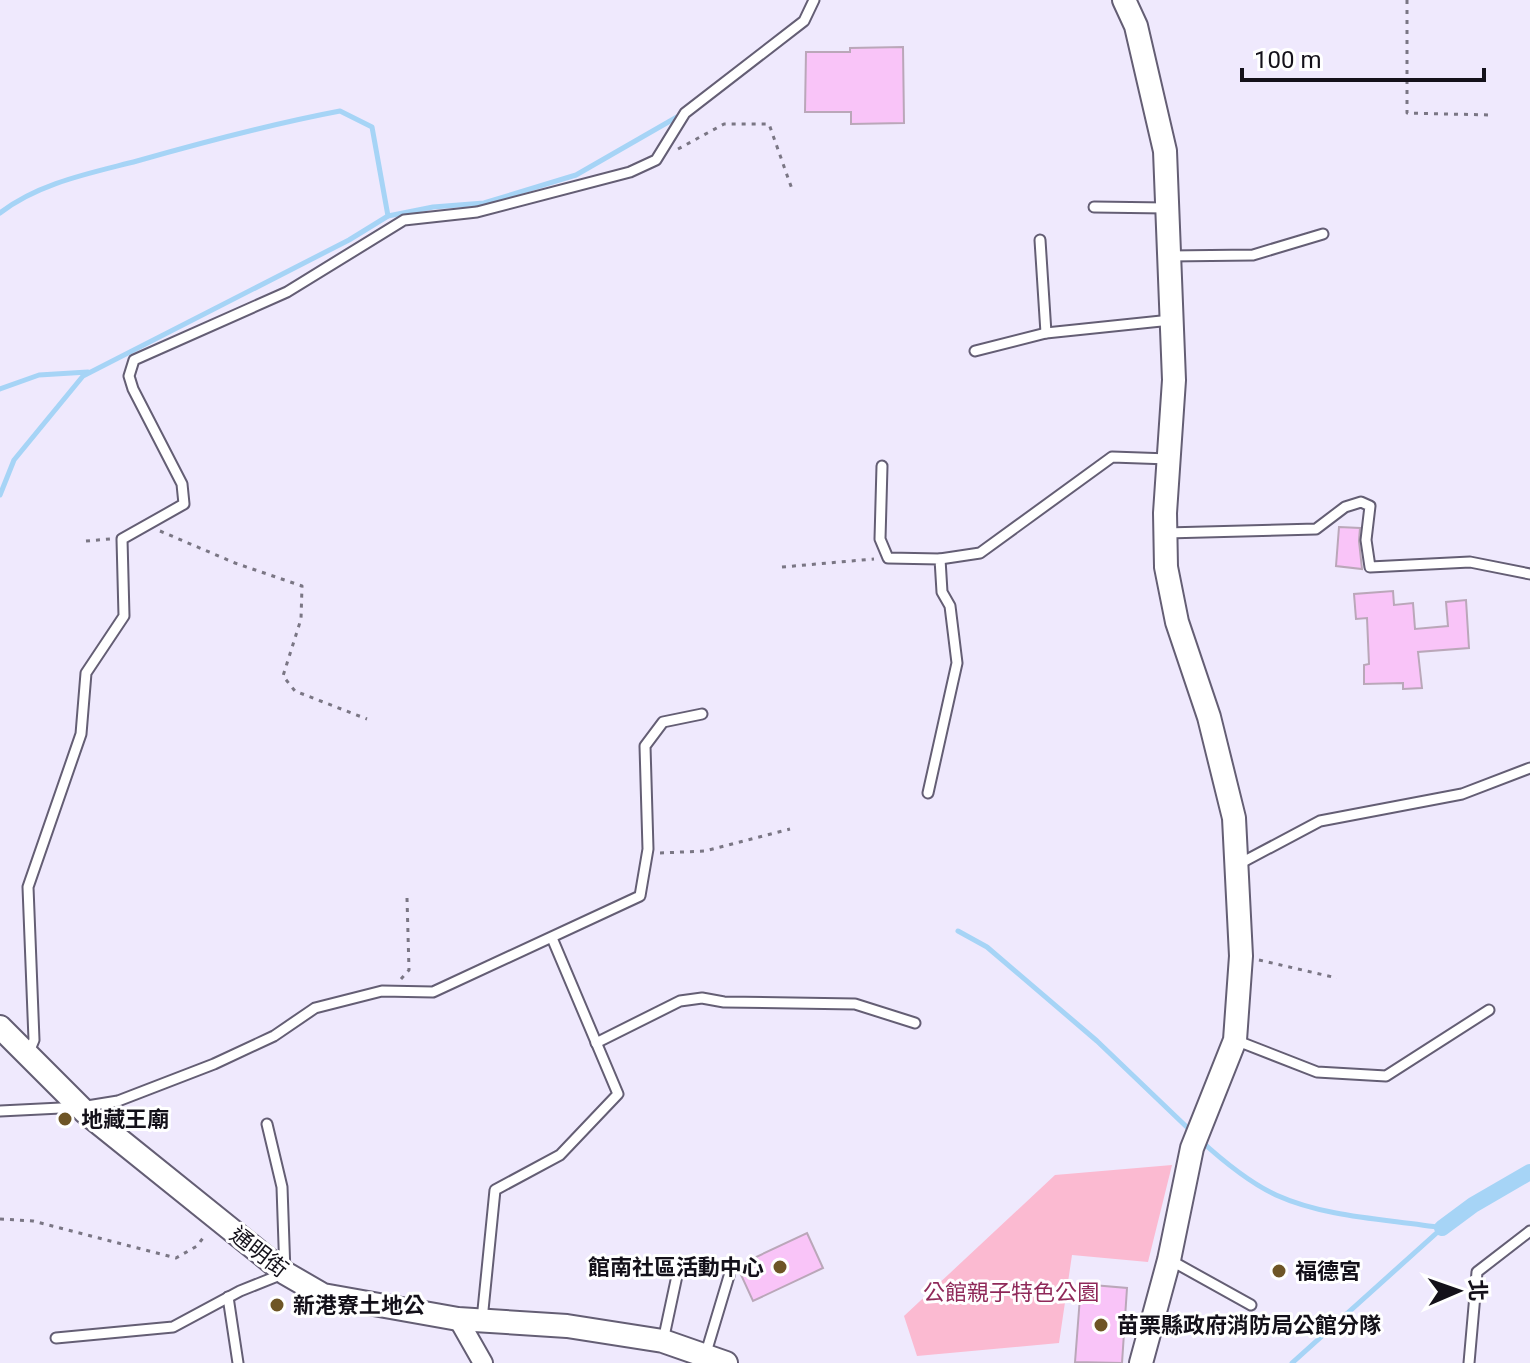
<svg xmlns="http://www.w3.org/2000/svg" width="1530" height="1363" viewBox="0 0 1530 1363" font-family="Roboto,'Noto Sans TC',sans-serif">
<rect width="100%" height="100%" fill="#efe9fd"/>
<polygon fill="#fbbad1" points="1172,1165 1148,1262 1072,1255 1059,1343 917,1356 904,1316 1055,1175"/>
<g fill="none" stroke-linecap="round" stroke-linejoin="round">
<g stroke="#a6d4f6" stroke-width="5">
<path d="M0,213c38,-30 91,-40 137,-52 67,-19 134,-37 203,-50l32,16 16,89"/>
<polyline points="0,389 39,375 88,372"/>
<polyline points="0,495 14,460 83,376 349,240 388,216 433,207 484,203 576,175 677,117"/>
<polyline points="958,931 987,947 1097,1041 1193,1133"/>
<path d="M1200,1140c23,21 48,42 76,55 51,23 111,24 166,33"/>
<polyline points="1292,1363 1441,1229"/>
</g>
<polyline stroke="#a6d4f6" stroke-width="16" points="1442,1228 1473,1205 1530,1172"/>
</g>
<g fill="#f9c4f8" stroke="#baa7b9" stroke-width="2">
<polygon points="903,47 904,123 851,124 851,112 805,112 806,52 850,52 850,48"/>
<polygon points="1339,527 1360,528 1359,541 1362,569 1336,566"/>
<polygon points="1393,591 1394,605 1413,603 1415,629 1448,626 1446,602 1466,600 1469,648 1418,652 1422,688 1403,689 1403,683 1364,684 1364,665 1369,664 1367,618 1356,619 1354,594"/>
<polygon points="807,1233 823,1268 753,1301 737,1266"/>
<polygon points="1081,1284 1127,1288 1122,1363 1075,1362"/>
</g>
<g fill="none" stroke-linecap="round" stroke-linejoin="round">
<defs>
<g id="service">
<polyline points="1094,207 1166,208"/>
<polyline points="1040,240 1046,333"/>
<polyline points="1169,256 1253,255 1323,234"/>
<polyline points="975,351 1046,333 1171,320"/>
<polyline points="882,466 880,539 888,558 940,559 942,592 950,606 957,663 928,793"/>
<polyline points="1166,533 1316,529 1345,507 1361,502 1370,506 1366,540 1370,567 1470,562 1530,574"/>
<polyline points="940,559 980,553 1112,457 1169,459"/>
<polyline points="1239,864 1320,821 1462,794 1530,768"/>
<polyline points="1235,1040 1317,1072 1386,1076 1489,1010"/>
<polyline points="596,1043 680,1001 702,998 724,1002 855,1004 915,1023"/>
<polyline points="29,1052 34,1040 28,887 81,734 86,673 124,616 122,539 184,504 182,484 133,389 129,376 134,360 287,292 404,220 477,212 630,172 656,160 685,113 804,21 814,0"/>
<polyline points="0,1111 81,1107 118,1101 214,1064 274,1036 315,1008 382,991 433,992 640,896 648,849 645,746 663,722 702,714"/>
<polyline points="1170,1260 1251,1305"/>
<polyline points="228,1297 238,1363"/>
<polyline points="482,1320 495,1190 560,1155 618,1094 552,938"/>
<polyline points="56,1338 173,1327 240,1291 285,1273 282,1187 267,1124"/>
<polyline points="663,1341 678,1271"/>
<polyline points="705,1356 729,1276"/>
<polyline points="1469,1363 1477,1272 1530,1231"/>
</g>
<polyline id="minor" points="458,1319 483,1363"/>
<g id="tertiary">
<polyline points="1124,0 1136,26 1165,151 1174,380 1165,513 1166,567 1177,622 1209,717 1234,818 1241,956 1235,1040 1192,1148 1169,1260 1141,1363"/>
<polyline points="0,1027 85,1112 285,1273 323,1295 458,1319 567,1326 663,1341 726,1363"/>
</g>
</defs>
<use href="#service" stroke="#645e74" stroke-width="13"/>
<use href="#minor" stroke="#645e74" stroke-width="22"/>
<use href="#tertiary" stroke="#645e74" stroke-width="26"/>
<g stroke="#7a7684" stroke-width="3" stroke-dasharray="4 6" stroke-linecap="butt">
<polyline points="1407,0 1407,113 1490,115"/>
<polyline points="678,149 724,124 769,124 793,192"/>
<polyline points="160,531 235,563 302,586 301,619 283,676 295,691 367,719"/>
<polyline points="86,541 110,539"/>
<polyline points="782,567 874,559"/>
<polyline points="660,853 705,851 790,829"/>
<polyline points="1259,960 1337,978"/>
<polyline points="401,979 409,970 407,898"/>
<polyline points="0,1219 33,1221 176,1258 197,1246 206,1234"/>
</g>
<use href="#service" stroke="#fff" stroke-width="9"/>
<use href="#minor" stroke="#fff" stroke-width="18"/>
<use href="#tertiary" stroke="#fff" stroke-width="22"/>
</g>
<g fill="#6e5526" stroke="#fff" stroke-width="3">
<circle cx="65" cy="1119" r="8"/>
<circle cx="780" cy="1267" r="8"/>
<circle cx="1279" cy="1271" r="8"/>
<circle cx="277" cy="1305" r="8"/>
<circle cx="1101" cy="1325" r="8"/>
</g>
<g text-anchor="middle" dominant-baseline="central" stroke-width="6" stroke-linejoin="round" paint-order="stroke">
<g font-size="22" font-weight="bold" fill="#14111a" stroke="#fff" text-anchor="start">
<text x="81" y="1119">地藏王廟</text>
<text x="764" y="1267" text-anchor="end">館南社區活動中心</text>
<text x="1295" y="1271">福德宮</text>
<text x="293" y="1305">新港寮土地公</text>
<text x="1117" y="1325">苗栗縣政府消防局公館分隊</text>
</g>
<g font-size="22" fill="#14111a" stroke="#fff">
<text transform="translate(259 1252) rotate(38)">通明街</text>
</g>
<g font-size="22" fill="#8f2959" stroke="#fff">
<text x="1011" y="1292">公館親子特色公園</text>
</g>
</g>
<g transform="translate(1458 1291) rotate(88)" stroke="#ffffff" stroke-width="6" paint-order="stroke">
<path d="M0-6L14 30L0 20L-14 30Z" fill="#14111a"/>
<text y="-12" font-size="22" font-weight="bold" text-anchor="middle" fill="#14111a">北</text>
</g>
<path d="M1242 68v12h242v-12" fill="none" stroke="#14111a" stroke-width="4"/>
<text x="1254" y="68" font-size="24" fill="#14111a" stroke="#ffffff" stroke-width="6" paint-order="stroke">100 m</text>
</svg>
